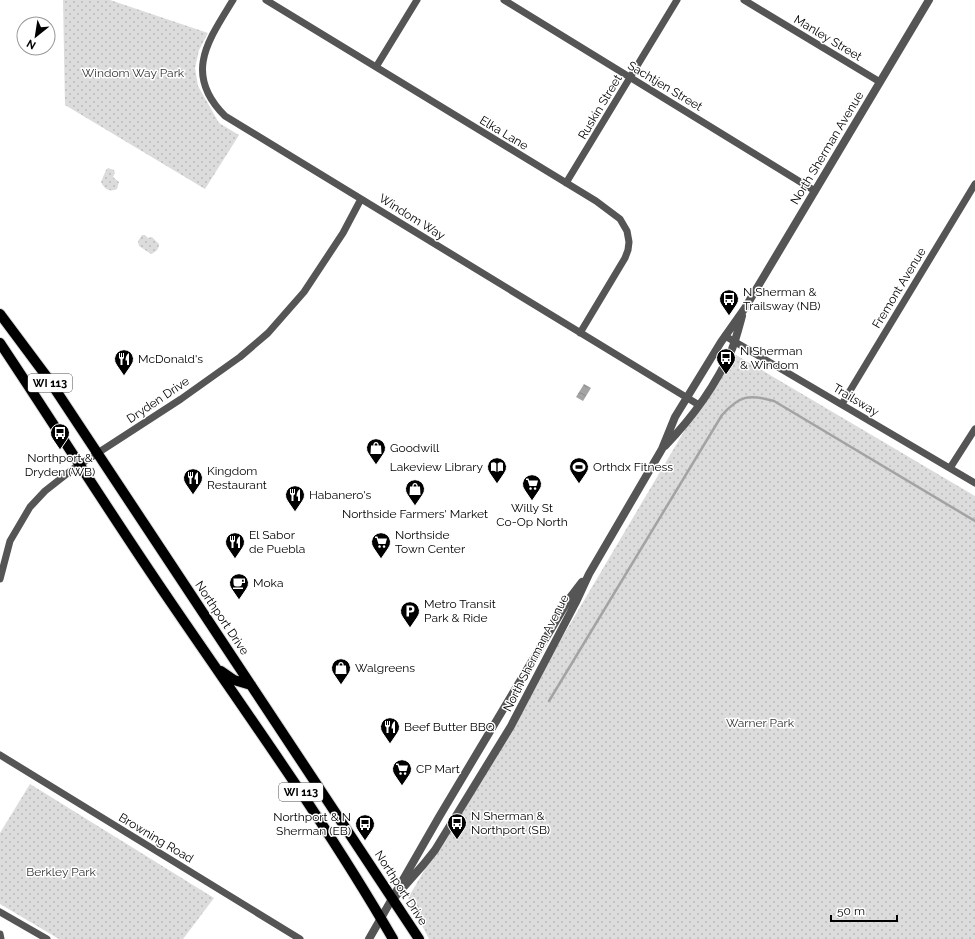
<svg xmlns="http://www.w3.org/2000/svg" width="975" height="939" viewBox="0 0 975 939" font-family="Raleway,sans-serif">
<defs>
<pattern id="park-dots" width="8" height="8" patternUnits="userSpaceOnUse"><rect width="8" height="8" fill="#dcdcdc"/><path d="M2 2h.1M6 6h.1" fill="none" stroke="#bbb" stroke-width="1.8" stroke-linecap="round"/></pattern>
<pattern id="water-waves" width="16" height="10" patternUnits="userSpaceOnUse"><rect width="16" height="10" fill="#a3a3a3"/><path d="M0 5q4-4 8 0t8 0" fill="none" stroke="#8b8b8b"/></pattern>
</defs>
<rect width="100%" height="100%" fill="#fff"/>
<path fill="url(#park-dots)" d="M63,0H110L208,33L199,50L195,68L198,86L219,123L239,135L205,189L65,105Z
M108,168L114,170L115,173L113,177L119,182L117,189C109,193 104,188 101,182L106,170Z
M142,235H145L148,238L152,237L159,244C159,249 156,252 151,254L139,246L138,241Z
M731,352L975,496V939H429L408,898Z
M30,784L214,898L183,939H59L0,904V833Z"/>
<path fill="url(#water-waves)" d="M584,384L591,388L583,401L576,397Z"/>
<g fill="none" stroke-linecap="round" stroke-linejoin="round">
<path stroke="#a3a3a3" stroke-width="2.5" d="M549,701L722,415C740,395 749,394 774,401L975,521"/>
<defs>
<path id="primary" d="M0,314L47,377L419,939
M0,343C58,430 113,518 172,604C247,714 326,823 393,939
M221,671L234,680L251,685"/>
</defs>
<use href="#primary" stroke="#dbdbdb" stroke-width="12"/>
<path stroke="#555" stroke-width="7" d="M233,0C208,41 183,74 225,116L699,405
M266,0L596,201L620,219L627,231L629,242L628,250L625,258L580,333
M504,0L815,191
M744,0L880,82
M376,67L417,0
M566,183L677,0
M725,336L975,483
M842,404L975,184
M950,468L975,429
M0,579L10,541L30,507L45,491L73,469L181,399L240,357L268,333L304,292L343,233L361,199
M0,755L300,939
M0,912L47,939
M0,934L1,939"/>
<path stroke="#555" stroke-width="8" d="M665,446C692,418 716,385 732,349C736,339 739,327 742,316
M393,899L423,865L435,850L511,726L576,602L589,574L662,449L675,417L721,342L745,308L929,0
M369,939L439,817L569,599L582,582"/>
<use href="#primary" stroke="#000" stroke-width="10"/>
</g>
<defs>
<symbol id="bus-pin" viewBox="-11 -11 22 30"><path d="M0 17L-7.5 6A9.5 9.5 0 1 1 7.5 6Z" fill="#000" stroke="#fff"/><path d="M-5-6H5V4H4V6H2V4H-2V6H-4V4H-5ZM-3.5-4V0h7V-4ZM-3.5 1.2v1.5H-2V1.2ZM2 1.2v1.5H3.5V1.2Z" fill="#fff"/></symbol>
<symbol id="restaurant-pin" viewBox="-11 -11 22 30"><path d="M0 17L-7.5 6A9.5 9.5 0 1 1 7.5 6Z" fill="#000" stroke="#fff"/><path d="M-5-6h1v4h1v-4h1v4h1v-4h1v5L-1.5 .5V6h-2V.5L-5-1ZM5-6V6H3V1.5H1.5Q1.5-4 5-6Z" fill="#fff"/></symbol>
<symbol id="shop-pin" viewBox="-11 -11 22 30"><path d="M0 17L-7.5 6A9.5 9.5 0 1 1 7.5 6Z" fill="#000" stroke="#fff"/><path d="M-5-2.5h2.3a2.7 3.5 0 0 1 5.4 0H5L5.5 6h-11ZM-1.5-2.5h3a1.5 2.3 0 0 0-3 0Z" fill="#fff"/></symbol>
<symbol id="library-pin" viewBox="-11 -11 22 30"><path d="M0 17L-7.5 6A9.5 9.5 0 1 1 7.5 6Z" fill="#000" stroke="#fff"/><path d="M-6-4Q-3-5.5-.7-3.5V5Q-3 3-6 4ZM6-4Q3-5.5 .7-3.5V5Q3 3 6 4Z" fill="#fff"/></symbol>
<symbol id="stadium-pin" viewBox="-11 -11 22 30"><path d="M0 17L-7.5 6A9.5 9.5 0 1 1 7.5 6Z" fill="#000" stroke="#fff"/><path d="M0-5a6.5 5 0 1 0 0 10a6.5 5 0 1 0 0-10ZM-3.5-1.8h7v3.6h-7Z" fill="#fff"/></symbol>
<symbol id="supermarket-pin" viewBox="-11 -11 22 30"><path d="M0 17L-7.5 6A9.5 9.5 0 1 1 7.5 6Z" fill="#000" stroke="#fff"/><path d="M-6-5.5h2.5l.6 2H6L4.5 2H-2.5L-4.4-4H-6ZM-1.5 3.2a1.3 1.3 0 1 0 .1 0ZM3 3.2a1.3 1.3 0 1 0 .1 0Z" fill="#fff"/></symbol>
<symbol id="cafe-pin" viewBox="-11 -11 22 30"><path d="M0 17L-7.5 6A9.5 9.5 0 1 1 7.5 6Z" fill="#000" stroke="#fff"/><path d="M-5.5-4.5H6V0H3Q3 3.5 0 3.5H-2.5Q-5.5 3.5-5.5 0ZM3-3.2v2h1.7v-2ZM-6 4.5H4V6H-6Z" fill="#fff"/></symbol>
<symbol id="parking-pin" viewBox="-11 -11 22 30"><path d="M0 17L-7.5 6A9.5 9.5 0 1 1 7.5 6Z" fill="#000" stroke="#fff"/><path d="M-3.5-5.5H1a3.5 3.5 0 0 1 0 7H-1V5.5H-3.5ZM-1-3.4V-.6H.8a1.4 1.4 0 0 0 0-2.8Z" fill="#fff"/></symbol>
</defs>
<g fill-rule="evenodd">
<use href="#bus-pin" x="718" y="288" width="22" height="30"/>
<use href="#bus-pin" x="715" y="347" width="22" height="30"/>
<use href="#restaurant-pin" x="113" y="348" width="22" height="30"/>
<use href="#bus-pin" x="49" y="422" width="22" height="30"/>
<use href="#shop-pin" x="365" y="437" width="22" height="30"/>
<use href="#library-pin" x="486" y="456" width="22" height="30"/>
<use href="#stadium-pin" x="568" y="456" width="22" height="30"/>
<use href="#restaurant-pin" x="182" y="467" width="22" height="30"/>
<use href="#supermarket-pin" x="521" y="473" width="22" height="30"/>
<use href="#shop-pin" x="404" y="478" width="22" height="30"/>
<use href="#restaurant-pin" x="284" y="484" width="22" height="30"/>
<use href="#restaurant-pin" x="224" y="531" width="22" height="30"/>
<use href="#supermarket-pin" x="370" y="531" width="22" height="30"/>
<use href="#cafe-pin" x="228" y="572" width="22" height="30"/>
<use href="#parking-pin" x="399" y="600" width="22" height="30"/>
<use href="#shop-pin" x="330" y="657" width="22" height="30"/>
<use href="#restaurant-pin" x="379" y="716" width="22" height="30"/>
<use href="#supermarket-pin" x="391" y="758" width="22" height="30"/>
<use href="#bus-pin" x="446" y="812" width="22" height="30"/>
<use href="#bus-pin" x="354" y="813" width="22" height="30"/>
</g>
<g text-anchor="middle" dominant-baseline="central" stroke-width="3" stroke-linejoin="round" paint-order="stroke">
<g fill="#fff" stroke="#4c4c4c" stroke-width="1">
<rect x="28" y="374" width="44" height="18" rx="3"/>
<rect x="279" y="783" width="44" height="18" rx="3"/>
</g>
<g font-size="11" font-weight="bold" fill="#000">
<text x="50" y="383">WI 113</text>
<text x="301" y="792">WI 113</text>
</g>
<g font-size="12" fill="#000" stroke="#fff">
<text transform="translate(828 38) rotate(31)">Manley Street</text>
<text transform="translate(665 86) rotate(31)">Sachtjen Street</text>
<text transform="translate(600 107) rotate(-59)">Ruskin Street</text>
<text transform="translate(504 133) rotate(31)">Elka Lane</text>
<text transform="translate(827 148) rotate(-59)">North Sherman Avenue</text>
<text transform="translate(412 217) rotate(32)">Windom Way</text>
<text transform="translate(899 288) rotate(-59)">Fremont Avenue</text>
<text transform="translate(158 400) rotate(-34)">Dryden Drive</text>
<text transform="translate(856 400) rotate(31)">Trailsway</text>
<text transform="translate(222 618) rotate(56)">Northport Drive</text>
<text transform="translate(536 653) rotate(-63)">North Sherman Avenue</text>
<text transform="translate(156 838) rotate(31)">Browning Road</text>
<text transform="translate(401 888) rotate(57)">Northport Drive</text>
</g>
<g font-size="12" fill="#333" stroke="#fff">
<text x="133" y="73">Windom Way Park</text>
<text x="760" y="723">Warner Park</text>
<text x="61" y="872">Berkley Park</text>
</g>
<g font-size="12" fill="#000" stroke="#fff" text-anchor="start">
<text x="743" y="292">N Sherman &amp;<tspan x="743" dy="14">Trailsway (NB)</tspan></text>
<text x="740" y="351">N Sherman<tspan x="740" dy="14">&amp; Windom</tspan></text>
<text x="138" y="359">McDonald's</text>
<text x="390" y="448">Goodwill</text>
<text x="60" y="458" text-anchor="middle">Northport &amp;<tspan x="60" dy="14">Dryden (WB)</tspan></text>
<text x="483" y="467" text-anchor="end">Lakeview Library</text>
<text x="593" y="467">Orthdx Fitness</text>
<text x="207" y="471">Kingdom<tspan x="207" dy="14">Restaurant</tspan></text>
<text x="309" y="495">Habanero's</text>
<text x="532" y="508" text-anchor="middle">Willy St<tspan x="532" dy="14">Co-Op North</tspan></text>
<text x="415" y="514" text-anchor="middle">Northside Farmers' Market</text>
<text x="249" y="535">El Sabor<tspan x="249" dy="14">de Puebla</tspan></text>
<text x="395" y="535">Northside<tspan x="395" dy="14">Town Center</tspan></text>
<text x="253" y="583">Moka</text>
<text x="424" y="604">Metro Transit<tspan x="424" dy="14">Park &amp; Ride</tspan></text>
<text x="355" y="668">Walgreens</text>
<text x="404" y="727">Beef Butter BBQ</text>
<text x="416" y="769">CP Mart</text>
<text x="471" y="816">N Sherman &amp;<tspan x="471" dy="14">Northport (SB)</tspan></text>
<text x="351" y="817" text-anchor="end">Northport &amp; N<tspan x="351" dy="14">Sherman (EB)</tspan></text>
</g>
</g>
<g transform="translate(36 36) rotate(210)"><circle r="19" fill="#ffffff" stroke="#999999"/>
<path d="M0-3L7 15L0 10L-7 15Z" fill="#000000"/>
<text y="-6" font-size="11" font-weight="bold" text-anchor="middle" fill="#000000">N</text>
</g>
<path d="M831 915v6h66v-6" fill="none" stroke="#000000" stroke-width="2"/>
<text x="837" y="915" font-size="12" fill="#000000" stroke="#ffffff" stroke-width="3" paint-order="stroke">50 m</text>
</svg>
